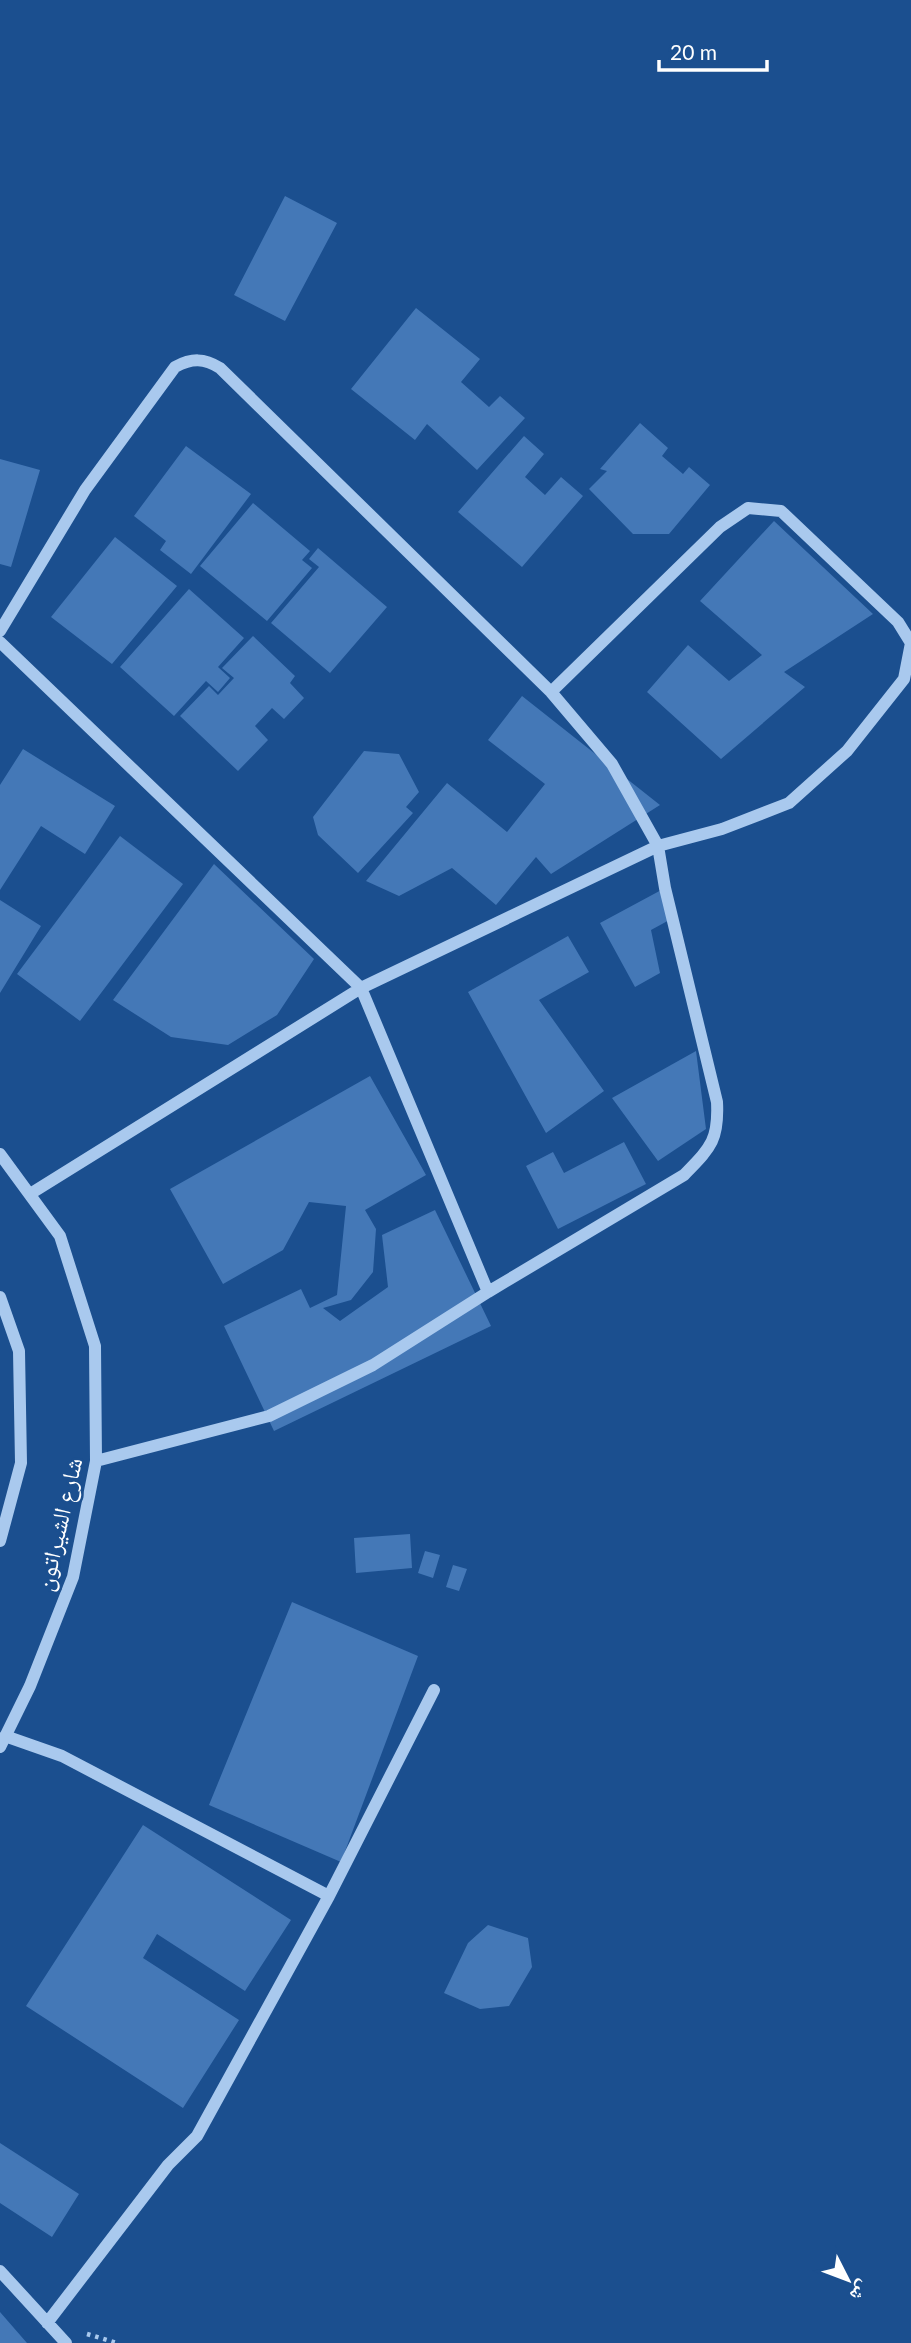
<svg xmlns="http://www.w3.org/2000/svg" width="911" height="2343" viewBox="0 0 911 2343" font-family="Lato,'Noto Naskh Arabic',sans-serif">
<rect width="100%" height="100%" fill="#1b4f8f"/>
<path fill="#4478b7" d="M285,196L337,223L285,321L234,295Z
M416,308L480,359L461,382L489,407L500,396L525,418L477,470L427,424L415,440L351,389Z
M640,423L668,448L662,456L683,474L689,467L710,485L669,534H633L589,489L607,471L600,469Z
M524,436L544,454L525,477L545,495L561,477L583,496L522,567L458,512Z
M186,446L251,494L191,574L160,550L166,541L134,516Z
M0,459L40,470L11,567L0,564Z
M253,503L310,551L302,560L312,568L267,621L200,566Z
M774,521L873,614L784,672L805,687L721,759L647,692L688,645L729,681L762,655L700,601Z
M115,537L177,586L112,664L51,617Z
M318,548L387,607L330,673L271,623L319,567L309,559Z
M189,589L244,638L218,667L230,678L218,692L206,681L174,716L120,667Z
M253,636L295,676L290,683L304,698L284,719L272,708L255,726L268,740L238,771L180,716L209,686L218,695L234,678L222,668Z
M522,696L660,805L551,874L536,857L496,905L452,868L399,896L366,881L447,783L507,832L545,784L488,740Z
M23,749L115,806L85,854L41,826L0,890V785Z
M364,751L399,754L419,792L406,807L413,813L358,873L318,835L313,817Z
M120,836L183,884L80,1021L17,974Z
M214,864L314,959L277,1015L228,1045L171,1037L113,1000Z
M665,888L673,918L651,930L660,973L635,987L600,923Z
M0,900L41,926L0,993Z
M568,936L589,972L539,1000L604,1091L546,1133L468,992Z
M696,1051L706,1129L658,1161L612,1098Z
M370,1076L426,1175L365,1210L376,1229L373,1272L351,1300L323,1308L340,1321L388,1287L382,1235L435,1210L491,1326L274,1431L224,1326L301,1289L310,1308L337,1295L346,1206L309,1202L283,1250L223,1284L170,1189Z
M624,1142L646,1184L558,1229L526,1166L553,1152L564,1173Z
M410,1534L412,1568L356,1573L354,1538Z
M425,1551L440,1555L433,1578L418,1573Z
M453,1565L467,1569L459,1591L446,1587Z
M292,1602L418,1656L341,1862L209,1805Z
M143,1825L291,1920L245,1991L157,1934L143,1958L239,2020L183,2108L26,2006Z
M488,1925L528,1938L532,1967L509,2006L480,2009L444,1993L468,1943Z
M0,2143L79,2194L52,2237L0,2203Z
M0,2312L27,2343H0Z"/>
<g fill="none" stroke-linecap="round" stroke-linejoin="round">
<path stroke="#a9c9ee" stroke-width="4.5" stroke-dasharray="3.5 5" stroke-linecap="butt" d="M87,2334L117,2343"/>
<path stroke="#a9c9ee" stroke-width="12" d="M0,631L85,490L175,367C192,358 204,358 220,368L551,692L612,764L658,846L665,888L717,1102C719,1141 710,1148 684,1175L488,1292L373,1365L269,1416L96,1461
M0,642L361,988L488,1292
M0,1154L60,1236L95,1346L96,1461L73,1577L30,1686L0,1747
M30,1194L361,988L658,846L722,829L789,803L847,751L904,679L911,643L898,622L781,511L748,508L720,527L551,692
M0,1297L19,1351L21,1463L0,1541
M5,1736L62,1756L329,1896
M0,2271L66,2343
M47,2323L168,2165L197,2136L329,1896L434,1690"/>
</g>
<g text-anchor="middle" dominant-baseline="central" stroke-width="5" stroke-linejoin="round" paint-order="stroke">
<g font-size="24" fill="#fff" stroke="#1b4f8f">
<text transform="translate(58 1524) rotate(-77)">شارع الشيراتون</text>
</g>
</g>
<g transform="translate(848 2280) rotate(132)" stroke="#1b4f8f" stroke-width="5" paint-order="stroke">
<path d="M0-5L12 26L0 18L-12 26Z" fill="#ffffff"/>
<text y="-10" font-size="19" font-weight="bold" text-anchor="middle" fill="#ffffff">ش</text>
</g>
<path d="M659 60v10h108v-10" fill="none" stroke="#ffffff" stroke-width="3.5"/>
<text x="670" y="60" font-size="21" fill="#ffffff" stroke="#1b4f8f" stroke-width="5" paint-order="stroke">20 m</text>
</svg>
